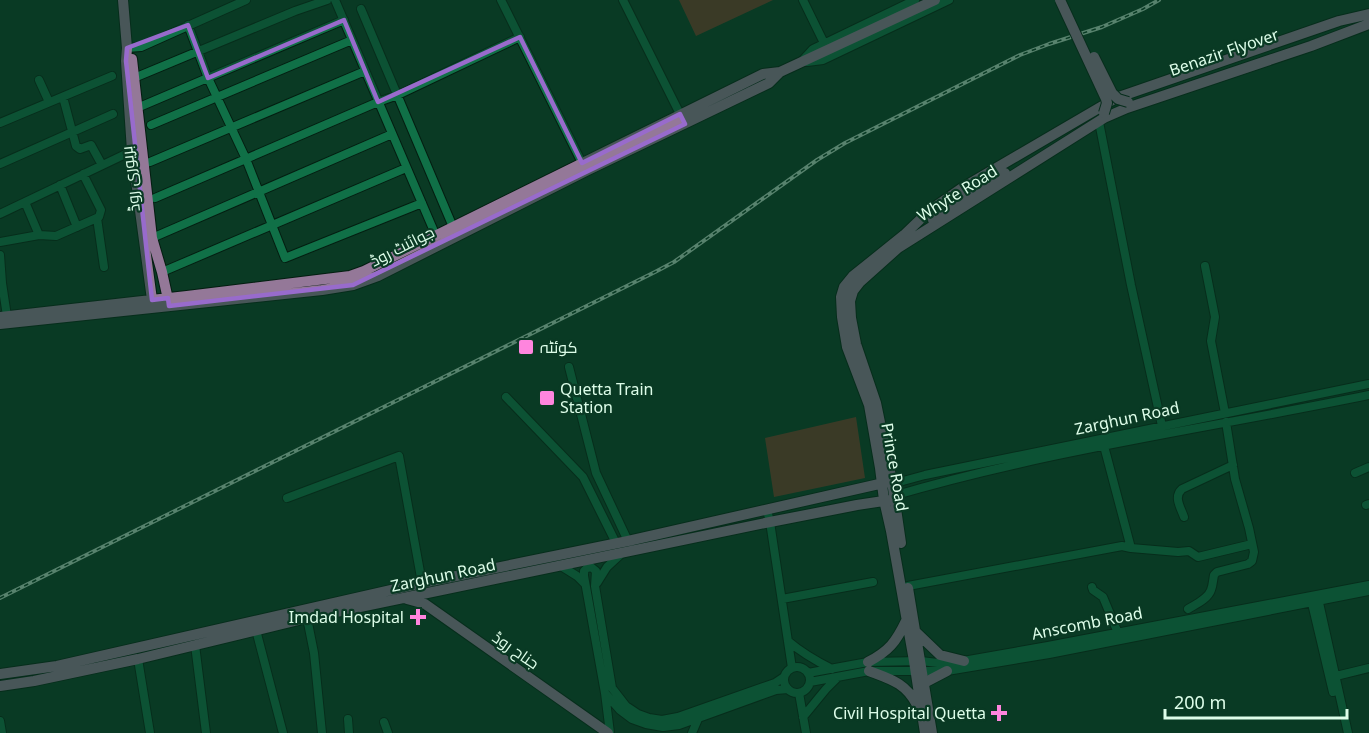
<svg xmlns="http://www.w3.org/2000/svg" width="1369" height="733" viewBox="0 0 1369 733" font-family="'Noto Sans',Cairo,sans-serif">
<rect width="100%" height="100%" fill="#0a3a24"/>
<path fill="#753b29" d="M679,0H773L696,36Z
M856,417L865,478L774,497L765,438Z"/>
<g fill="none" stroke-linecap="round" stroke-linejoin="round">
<defs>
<path id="minor" d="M335,0L436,236
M501,0L582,163
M623,0L682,118
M803,0L824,43
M361,9L453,227
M188,25L208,78L246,159L285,258L422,203
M127,48L141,47L246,0
M802,61L813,49L915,0
M807,62L823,60L949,0
M134,78L295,11L327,0
M39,80L49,102
M63,97L76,146L80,149L91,145L102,165
M137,108L344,20
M1099,122L1131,285L1162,426
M0,123L112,76
M151,125L352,40
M150,162L365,71
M0,164L113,114
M60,185L77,227
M155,198L378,102L398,95L520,37
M25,202L39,235
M0,214L132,151
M97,218L104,267
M152,238L392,134
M0,242L39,235L56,236L99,217L101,210L83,174
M0,255L2,283L7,316
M1205,266L1215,317L1211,341L1225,413
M162,272L406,168
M569,367L596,473L628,541
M506,397L583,477L616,543
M1104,446L1131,548
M1355,473L1369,467
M892,484L925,475L1369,384
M893,496C1049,450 1210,428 1369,395
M287,498L399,456L422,583
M1366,505L1369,504
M767,510L770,522L792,668
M1184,517C1181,508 1173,497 1182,489L1233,465
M561,566L577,576L585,584
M597,583L607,567L621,554
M908,586L1122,546L1131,548L1178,552L1189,551L1198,557L1252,544
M1092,587L1093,590L1103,597L1118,633
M1318,598L1348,733
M782,599L873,582
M1311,599L1333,692
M1188,609C1196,604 1208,599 1211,590C1213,585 1213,580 1214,575L1217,572L1248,564L1252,561L1254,552L1249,528L1235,479L1226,422
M307,618L314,653L322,733
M256,630L283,733
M788,641C802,653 816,661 832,669
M195,645L206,733
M138,659L150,733
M784 680a13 13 0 1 1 26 0a13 13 0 1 1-26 0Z
M808,673L868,662L921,661L946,664L1048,646L1369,585
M1336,676L1369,668
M784,677L775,683L678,717L662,720L649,718L638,714L626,706L612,688L595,586L596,571L591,567L587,568L584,571V576L605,693L620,710L632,719L646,724L663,727L679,725L776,690L788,689
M810,682L869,671H947L1049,654L1369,591
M605,693L610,733
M799,693L806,733
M803,717L826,689L838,677
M348,719L349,733
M0,721L2,733
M384,722L388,733
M692,733L698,719"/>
<path id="major" d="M123,0L127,48L126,61L132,151L153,307
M132,59L152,238L162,272L169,304
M933,220L961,199L1005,173
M0,317L187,296L350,276L364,271L763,74L780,72L935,0
M0,324L322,290L353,285L378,276L586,171L769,83L780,72
M901,543L892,481L876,403L856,344L851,318L850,301L853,291L860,282L898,248L1104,118L1127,108L1311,46L1369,24
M908,588L932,733
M407,599L425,604L608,733
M916,632L940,655L964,661
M868,662C889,651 896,642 906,621
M869,671C890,679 906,683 917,705
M0,674L57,666L422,583L628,541L888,482
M924,683L947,671
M0,686L34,681L138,659L307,618L770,522L857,505L890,500
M925,733L914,661L891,531L884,500L880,468L869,405L847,347L842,317L841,297L844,287L853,276L904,235L929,211L962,188L1116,98L1339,21L1369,14"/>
</defs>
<use href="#minor" stroke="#041e11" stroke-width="10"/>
<use href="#major" stroke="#041e11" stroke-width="12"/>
<use href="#minor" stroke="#107047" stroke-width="8"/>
<use href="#major" stroke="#947898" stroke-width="10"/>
<defs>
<path id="rail" d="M0,598L655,272L674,262L817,160L845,143L1020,55L1049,44L1102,27L1143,9L1159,0"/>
</defs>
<use href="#rail" stroke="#b7dac6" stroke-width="4"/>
<use href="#rail" stroke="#0a3a24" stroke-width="1.5" stroke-dasharray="4.5" stroke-linecap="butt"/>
<defs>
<path id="major-bridge" d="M1060,0L1106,99L1107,103L1104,113
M1094,57L1112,93L1118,99L1128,102"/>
</defs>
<use href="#major-bridge" stroke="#041e11" stroke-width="12" stroke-linecap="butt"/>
<use href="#major-bridge" stroke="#947898" stroke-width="10"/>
</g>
<path d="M0 0H1369V733H0ZM344,20L378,102L520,37L582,163L680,114L685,124L353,285L169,306L168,298L152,300L126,61L127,48L188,25L208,78Z" fill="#0a3a24" fill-opacity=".55" fill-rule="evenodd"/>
<path fill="none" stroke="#986bcc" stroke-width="4.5" stroke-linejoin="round" d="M344,20L378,102L520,37L582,163L680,114L685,124L353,285L169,306L168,298L152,300L126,61L127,48L188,25L208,78Z"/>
<g fill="#ff85de" stroke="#0a3a24" stroke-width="2">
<rect x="518" y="339" width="16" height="16" rx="3"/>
<rect x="539" y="390" width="16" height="16" rx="3"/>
<path d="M415 608h6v6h6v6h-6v6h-6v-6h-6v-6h6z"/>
<path d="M996 704h6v6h6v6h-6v6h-6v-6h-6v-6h6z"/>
</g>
<g text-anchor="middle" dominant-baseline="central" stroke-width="4.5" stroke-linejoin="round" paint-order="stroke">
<g font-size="16" fill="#ddfde9" stroke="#0a3a24">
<text transform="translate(1224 52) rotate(-19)">Benazir Flyover</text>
<text transform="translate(130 179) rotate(-97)">بریوری روڈ</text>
<text transform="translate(957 193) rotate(-32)">Whyte Road</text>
<text transform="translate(402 246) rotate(-27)">جوائنٹ روڈ</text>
<text transform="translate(1127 418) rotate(-12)">Zarghun Road</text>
<text transform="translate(895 467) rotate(80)">Prince Road</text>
<text transform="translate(443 575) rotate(-12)">Zarghun Road</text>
<text transform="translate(1087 623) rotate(-11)">Anscomb Road</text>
<text transform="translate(516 650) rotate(35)">جناح روڈ</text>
</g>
<g font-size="16" fill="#ddfde9" stroke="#0a3a24" text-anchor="start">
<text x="540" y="347">کوئٹہ</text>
<text x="560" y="389">Quetta Train<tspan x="560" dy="18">Station</tspan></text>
<text x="404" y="617" text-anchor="end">Imdad Hospital</text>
<text x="986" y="713" text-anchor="end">Civil Hospital Quetta</text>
</g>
</g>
<path d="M1165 709v9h182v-9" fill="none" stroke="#ddfde9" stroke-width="3"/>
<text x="1174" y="709" font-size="18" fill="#ddfde9" stroke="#0a3a24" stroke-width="4.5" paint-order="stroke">200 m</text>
</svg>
